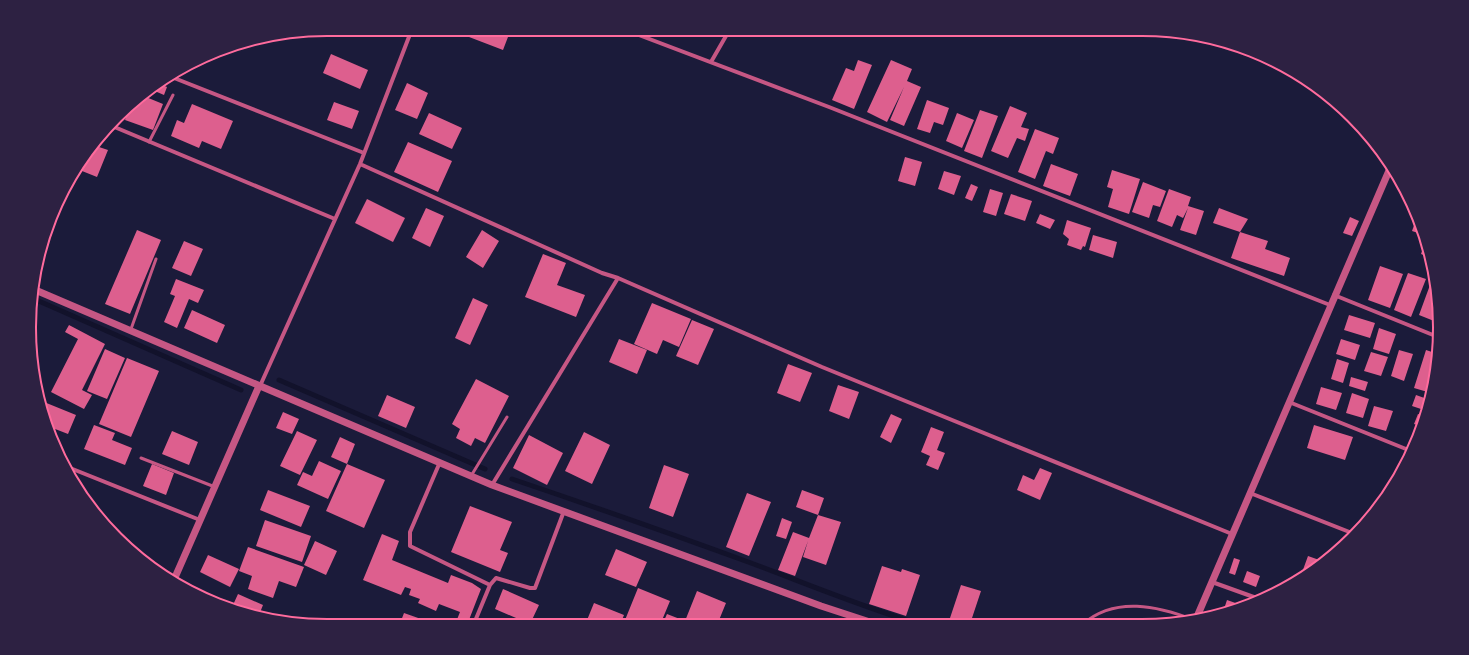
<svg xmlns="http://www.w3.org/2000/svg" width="1469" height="655" viewBox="0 0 1469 655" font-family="'Open Sans',sans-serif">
<rect width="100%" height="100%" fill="#1b1b3a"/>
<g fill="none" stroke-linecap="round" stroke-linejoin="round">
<path stroke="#12122b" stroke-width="5" d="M32,298L241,390
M279,380L485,469
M512,479C592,506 672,534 751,563C807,584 862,607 919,624"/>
</g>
<path fill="#dd5f8e" d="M457,29H511L503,50L456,32Z
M331,54L368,70L360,89L323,73Z
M858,60L872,65L854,109L832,100L846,68L854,71Z
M891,60L912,69L907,81L921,87L904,126L890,120L904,87L887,122L867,112Z
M158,83L167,87L164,95L150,89Z
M407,83L428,93L417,119L395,110Z
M141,95L163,104L153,130L125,120L127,114L123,112L131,103Z
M927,100L949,108L943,125L934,122L930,133L917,129Z
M334,102L359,111L352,129L327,120Z
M192,104L233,121L221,149L202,141L199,148L171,136L177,120L184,123Z
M1010,106L1027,113L1021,127L1029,129L1025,141L1017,138L1008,158L991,151Z
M980,110L998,116L982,158L964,151Z
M429,113L462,128L452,149L419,134Z
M957,113L974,120L962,148L946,141Z
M1035,129L1059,138L1053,154L1046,151L1035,179L1018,172Z
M408,142L452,161L438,192L394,172Z
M96,146L108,150L97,177L77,169Z
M905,157L922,162L915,186L898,181Z
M1051,164L1078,174L1070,196L1043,186Z
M1112,170L1140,179L1129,214L1108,207L1113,189L1107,187Z
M944,171L961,176L954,195L938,189Z
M1143,182L1166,191L1160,207L1153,205L1149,218L1132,212Z
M971,184L978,187L972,201L965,198Z
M990,189L1003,193L996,216L983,212Z
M1169,189L1191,197L1188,206L1204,211L1196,235L1180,230L1188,208L1183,218L1177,215L1172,227L1157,221Z
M1011,194L1032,201L1025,221L1004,214Z
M367,199L405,218L393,242L355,223Z
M426,208L444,216L430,247L412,238Z
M1219,208L1248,219L1240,232L1213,223Z
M1040,214L1055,220L1050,229L1036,223Z
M1350,217L1359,221L1352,236L1343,233Z
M1417,217L1419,220L1424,235L1412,231Z
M1067,220L1091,228L1085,247L1083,246L1081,250L1067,245L1069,239L1063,234Z
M137,230L161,240L130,314L105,304Z
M482,230L499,241L483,268L466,257Z
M1240,232L1268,241L1265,249L1290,258L1284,276L1231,258Z
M1093,235L1117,242L1113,258L1089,250Z
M184,241L203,249L191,276L172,268Z
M1423,248L1430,250L1431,258L1421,254Z
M543,254L566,263L557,285L585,295L576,317L525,297Z
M1380,266L1403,274L1390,308L1368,300Z
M1408,273L1426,279L1411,317L1394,310Z
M176,279L204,290L198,303L189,299L177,328L164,322L175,296L170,294Z
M1430,285L1436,287L1439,308V323L1419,315Z
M473,298L488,305L470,345L455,338Z
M652,303L691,319L679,347L663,340L657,354L634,344Z
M192,310L225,325L217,343L184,328Z
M1349,315L1375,323L1370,338L1344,330Z
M692,320L714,329L698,365L676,356Z
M69,325L105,344L82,390L92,395L84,409L51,392L78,339L65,332Z
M1379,328L1396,334L1389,354L1373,349Z
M619,339L647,350L637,374L609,362Z
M1341,339L1360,345L1355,360L1336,354Z
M105,349L125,358L107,399L87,391Z
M1399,350L1413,354L1404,381L1391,376Z
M1426,350L1438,354L1437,367L1431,393L1414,388Z
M1371,352L1388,357L1381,376L1364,371Z
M127,358L159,371L131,437L99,424Z
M1337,359L1349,363L1343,383L1331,379Z
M788,364L812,373L800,402L777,393Z
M1351,377L1368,382L1365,391L1349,386Z
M476,379L509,396L485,443L475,438L471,446L456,438L460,429L452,424Z
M838,385L859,392L849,419L829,411Z
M1321,387L1342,393L1336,410L1316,404Z
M1352,393L1369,399L1363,418L1346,413Z
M387,395L415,407L406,428L378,416Z
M1416,395L1430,400L1427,411L1412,406Z
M44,402L76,415L68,434L50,427L43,407Z
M1374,406L1393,411L1386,431L1368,426Z
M283,412L299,419L292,434L276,428Z
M891,414L902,419L891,443L880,437Z
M1418,414L1426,416L1423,427L1414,424Z
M94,425L115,433L112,440L132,448L125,465L84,449Z
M1314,425L1353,437L1345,460L1307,448Z
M931,427L944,432L937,450L945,453L938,470L926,465L930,456L921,452Z
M172,431L198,442L189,465L162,454Z
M297,431L317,440L300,475L280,466Z
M584,432L610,445L592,484L565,471Z
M529,435L563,453L547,485L513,468Z
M340,437L355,444L347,464L385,480L364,528L326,511L347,464L331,457Z
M319,461L341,471L328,499L297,485L303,472L312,476Z
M152,464L174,473L166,495L143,486Z
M664,465L689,474L673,517L649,508Z
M1040,468L1052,473L1040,500L1017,490L1023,475L1034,480Z
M268,490L310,506L301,527L260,510Z
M802,490L824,498L818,515L796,507Z
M747,493L771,502L749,556L726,547Z
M470,506L512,522L500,550L508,553L500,572L451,552Z
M818,515L841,522L826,565L803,557L808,541L795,576L778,570L793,532L809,538Z
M782,518L792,522L786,539L776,536Z
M265,520L311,536L302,562L256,546Z
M382,534L399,541L392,560L448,583L451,575L472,583L481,589L467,625L456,622L460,612L439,604L436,611L418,603L420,599L409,595L411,589L405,587L401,595L363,580Z
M315,541L337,551L326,575L304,565Z
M248,547L304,567L296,587L279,581L273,598L248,589L252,576L239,571Z
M616,549L647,562L636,587L605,575Z
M208,555L239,569L230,587L200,572Z
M1308,556L1325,562L1300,578Z
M1234,558L1240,560L1235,575L1229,573Z
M882,566L901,572L902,569L920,575L906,616L869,604Z
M1247,571L1260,576L1256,587L1243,582Z
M961,585L981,591L970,624H959L949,621Z
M638,588L670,601L660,625H623Z
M503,589L539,605L530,624L495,609Z
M697,591L726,603L717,625H662L667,614L685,621Z
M238,594L263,605L259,615L233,605Z
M1227,600L1244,606L1223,612Z
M594,603L624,615L620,625H585Z
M404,613L438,625V626H399Z"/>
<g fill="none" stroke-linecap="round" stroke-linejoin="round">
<path stroke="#c65784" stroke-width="3" d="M149,142L173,95
M131,329L156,259
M141,458L215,487
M471,476L507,417
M1083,624C1115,596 1158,606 1194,620"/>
<path stroke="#c65784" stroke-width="4" d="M623,29L829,107L1330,305
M711,62L730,29
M169,76L364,153
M112,126L335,219
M360,164L602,273L618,278L822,367L1232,534
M1334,295L1438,337
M260,386L360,164L412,29
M1289,402L1411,451
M440,462L410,532V546L490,585L473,626
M65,466L200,520
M492,485L618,278
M1250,493L1352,533
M1212,582L1262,600
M490,585L496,578L530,588H535L564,511"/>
<path stroke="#c65784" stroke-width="7" d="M33,289L492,485L821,606L876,624
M173,582L259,386
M1196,619L1391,166"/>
</g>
<path d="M0 0H1469V655H0ZM327 36H1142A291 291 0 0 1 1433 327V328A291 291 0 0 1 1142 619H327A291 291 0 0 1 36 328V327A291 291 0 0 1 327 36Z" fill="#2d2142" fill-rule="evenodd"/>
<path fill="none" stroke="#ff6b9d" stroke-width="2" d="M327 36H1142A291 291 0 0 1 1433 327V328A291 291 0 0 1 1142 619H327A291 291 0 0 1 36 328V327A291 291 0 0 1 327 36Z"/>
</svg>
